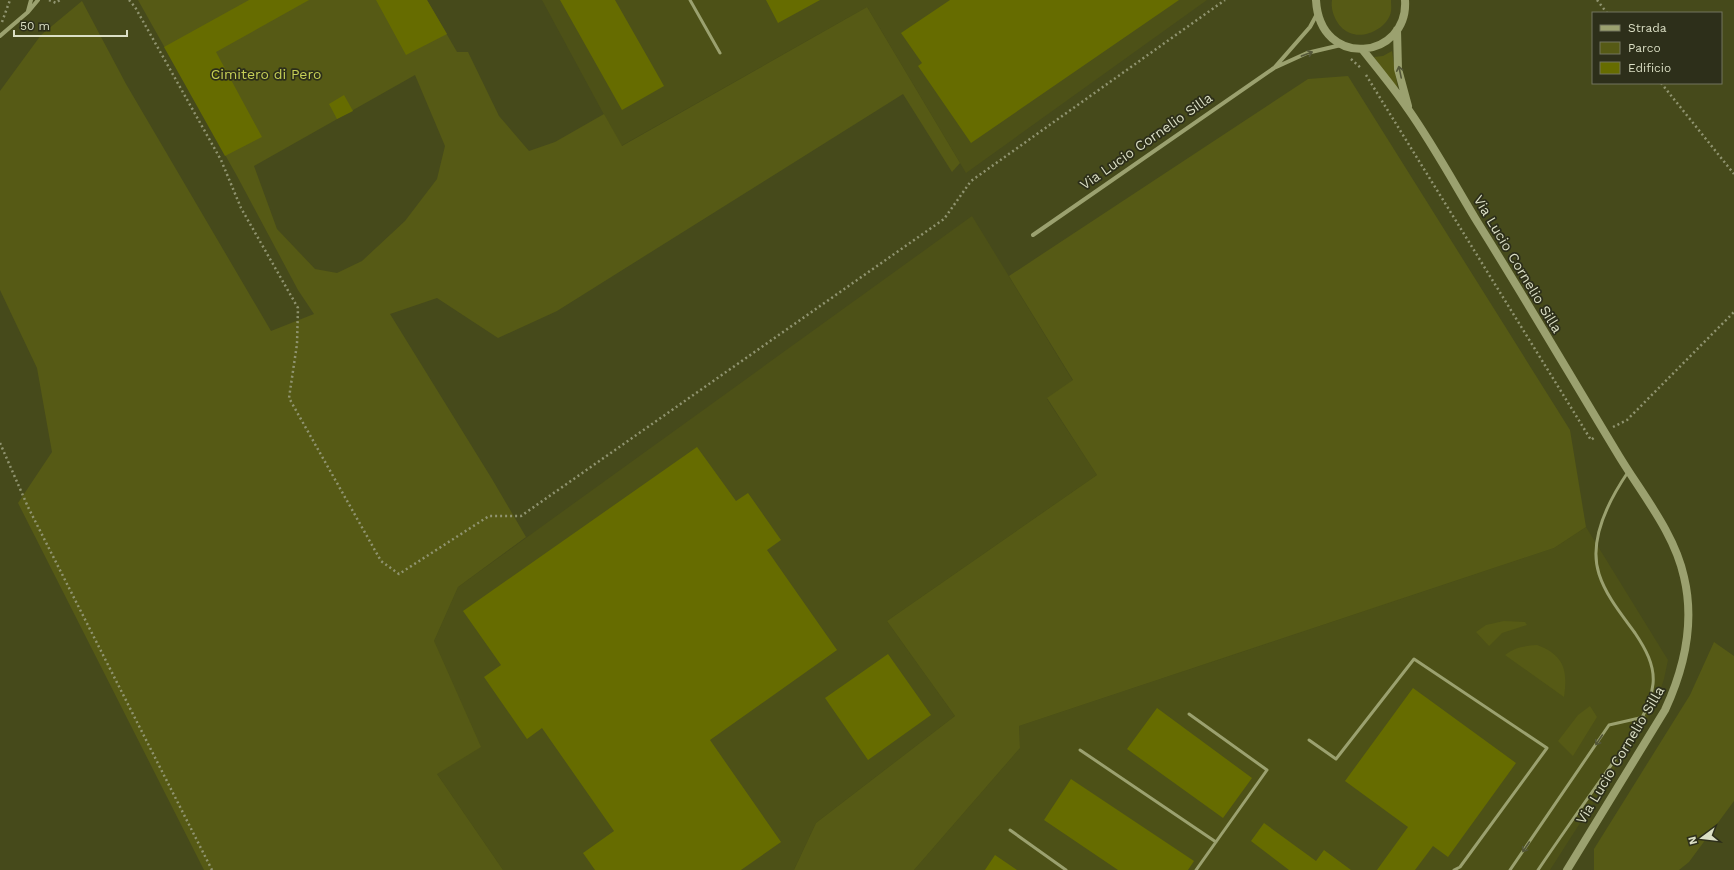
<svg xmlns="http://www.w3.org/2000/svg" width="1734" height="870" viewBox="0 0 1734 870" font-family="'Work Sans',sans-serif">
<rect width="100%" height="100%" fill="#464a1b"/>
<path fill="#4d5117" d="M542,0H1207L966,173L867,7L621,146Z
M972,216L1073,381L1047,399L1097,475L887,621L955,716L816,823L794,870H503L437,774L434,641L458,587Z
M1586,527L1668,660L1664,679L1655,706L1550,870H914L1020,748L1019,726L1554,548Z"/>
<path fill="#565a15" fill-rule="evenodd" d="M138,0H427L457,52H468L499,116L529,151L555,142L604,114L622,146L867,7L960,163L952,172L903,94L557,311L498,338L437,298L390,314L492,479L526,537L458,587L434,641L481,747L437,774L503,870H204L18,503L52,452L37,368L0,290V91L41,35L82,1L126,84L271,331L314,314L298,290L237,176ZM415,75L445,146L437,179L405,221L362,261L337,273L315,269L277,229L254,166Z
M1332,0H1391C1391,4 1392,11 1390,15C1385,29 1364,39 1350,33C1338,29 1330,12 1332,0Z
M1392,51L1398,90L1374,57L1383,56Z
M1348,76L1570,430L1586,527L1554,548L1019,726L1020,748L914,870H794L816,823L955,716L887,621L1097,475L1047,398L1073,380L1009,276L1308,79Z
M1504,621L1525,622L1527,625L1502,633L1489,646L1476,632L1486,625Z
M1714,642L1734,656V801L1689,862L1679,870H1594V849L1690,695Z
M1537,645C1564,655 1568,670 1564,697L1505,655C1515,647 1524,646 1537,645Z
M1590,706L1597,717L1573,756L1558,741L1578,715Z"/>
<path fill="#666c00" d="M249,0H309L216,52L262,137L225,156L164,47Z
M376,0H427L447,34L406,55Z
M560,0H615L664,86L622,110Z
M766,0H820L778,23Z
M950,0H1179L971,143L918,66L922,63L901,33Z
M344,95L353,111L337,119L329,104Z
M697,447L736,501L748,493L781,540L767,550L837,650L710,740L781,842L741,870H595L583,853L614,831L542,728L527,739L484,677L501,665L463,611Z
M888,654L931,715L868,760L825,698Z
M1413,688L1516,763L1448,857L1433,846L1415,870H1377L1408,827L1345,781Z
M1157,708L1252,778L1223,818L1127,749Z
M1071,779L1194,861L1188,870H1118L1044,820Z
M1264,823L1316,861L1324,850L1351,870H1289L1251,841Z
M995,855L1017,870H985Z"/>
<g fill="none" stroke-linecap="round" stroke-linejoin="round">
<path stroke="#909470" stroke-width="2.5" stroke-dasharray="2 3" stroke-linecap="butt" d="M49,0L56,3L60,0
M129,0L135,7L221,160L241,208L298,308L297,344L289,398L381,561L399,574L489,516H521L944,219L971,181L1225,0
M1597,0L1607,13
M2,22L10,0
M1351,59L1362,69
M1366,75L1591,440L1595,437
M1661,83L1734,174
M1613,427L1627,420L1734,312
M0,443L28,507L212,870"/>
<path stroke="#9ba16f" stroke-width="3" d="M690,0L720,53
M1189,714L1267,770L1196,870
M1309,740L1336,759L1414,659L1547,748L1460,867L1454,870
M1080,750L1216,842
M1010,830L1066,870
M1510,870L1609,725L1644,717
M1538,870C1559,839 1580,809 1602,778C1620,752 1650,716 1653,684C1655,665 1645,648 1635,633C1622,615 1606,596 1599,574C1588,540 1609,500 1628,472"/>
<path stroke="#9ba16f" stroke-width="4" d="M28,11L31,0
M0,36L28,12L38,0
M1275,67L1310,27L1317,14
M1033,235L1274,68L1307,53L1341,45"/>
<path stroke="#9ba16f" stroke-width="8" d="M1316,0C1320,71 1409,59 1405,0
M1397,30L1398,69L1408,106
M1362,49C1378,69 1394,88 1408,109C1434,146 1455,185 1478,223C1525,298 1570,375 1616,451C1640,492 1674,531 1684,577C1695,623 1684,669 1665,710L1567,870"/>
</g>
<defs><path id="oneway-shaft" d="M-6 0H5M1.5-3L5.5 0L1.5 3" fill="none" stroke-width="1.6" stroke-linecap="round" stroke-linejoin="round"/></defs>
<g stroke="#545738">
<use href="#oneway-shaft" transform="translate(1307 54) rotate(-20)"/>
<use href="#oneway-shaft" transform="translate(1400 72) rotate(-102)"/>
<use href="#oneway-shaft" transform="translate(1599 740) rotate(124)"/>
<use href="#oneway-shaft" transform="translate(1526 847) rotate(124)"/>
</g>
<g text-anchor="middle" dominant-baseline="central" stroke-width="3.5" stroke-linejoin="round" paint-order="stroke">
<g font-size="14" fill="#c6cf56" stroke="#2d2f1a">
<text x="266" y="74">Cimitero di Pero</text>
</g>
<g font-size="14" fill="#dbdfc5" stroke="#2d2f1a">
<text transform="translate(1146 141) rotate(-35)">Via Lucio Cornelio Silla</text>
<text transform="translate(1518 264) rotate(59)">Via Lucio Cornelio Silla</text>
<text transform="translate(1620 755) rotate(-59)">Via Lucio Cornelio Silla</text>
</g>
</g>
<rect x="1592" y="12" width="130" height="72" fill="#2d2f1a" stroke="#73755e"/>
<rect x="1600" y="25" width="20" height="6" fill="#9ba16f" stroke="#73755e"/>
<text x="1628" y="32" font-size="12" fill="#dbdfc5">Strada</text>
<rect x="1600" y="42" width="20" height="12" fill="#565a15" stroke="#73755e"/>
<text x="1628" y="52" font-size="12" fill="#dbdfc5">Parco</text>
<rect x="1600" y="62" width="20" height="12" fill="#666c00" stroke="#73755e"/>
<text x="1628" y="72" font-size="12" fill="#dbdfc5">Edificio</text>
<g transform="translate(1702 838) rotate(255)" stroke="#2d2f1a" stroke-width="3" paint-order="stroke">
<path d="M0-3L7 15L0 10L-7 15Z" fill="#dbdfc5"/>
<text y="-6" font-size="11" font-weight="bold" text-anchor="middle" fill="#dbdfc5">N</text>
</g>
<path d="M14 30v6h113v-6" fill="none" stroke="#dbdfc5" stroke-width="2"/>
<text x="20" y="30" font-size="12" fill="#dbdfc5" stroke="#2d2f1a" stroke-width="3" paint-order="stroke">50 m</text>
</svg>
